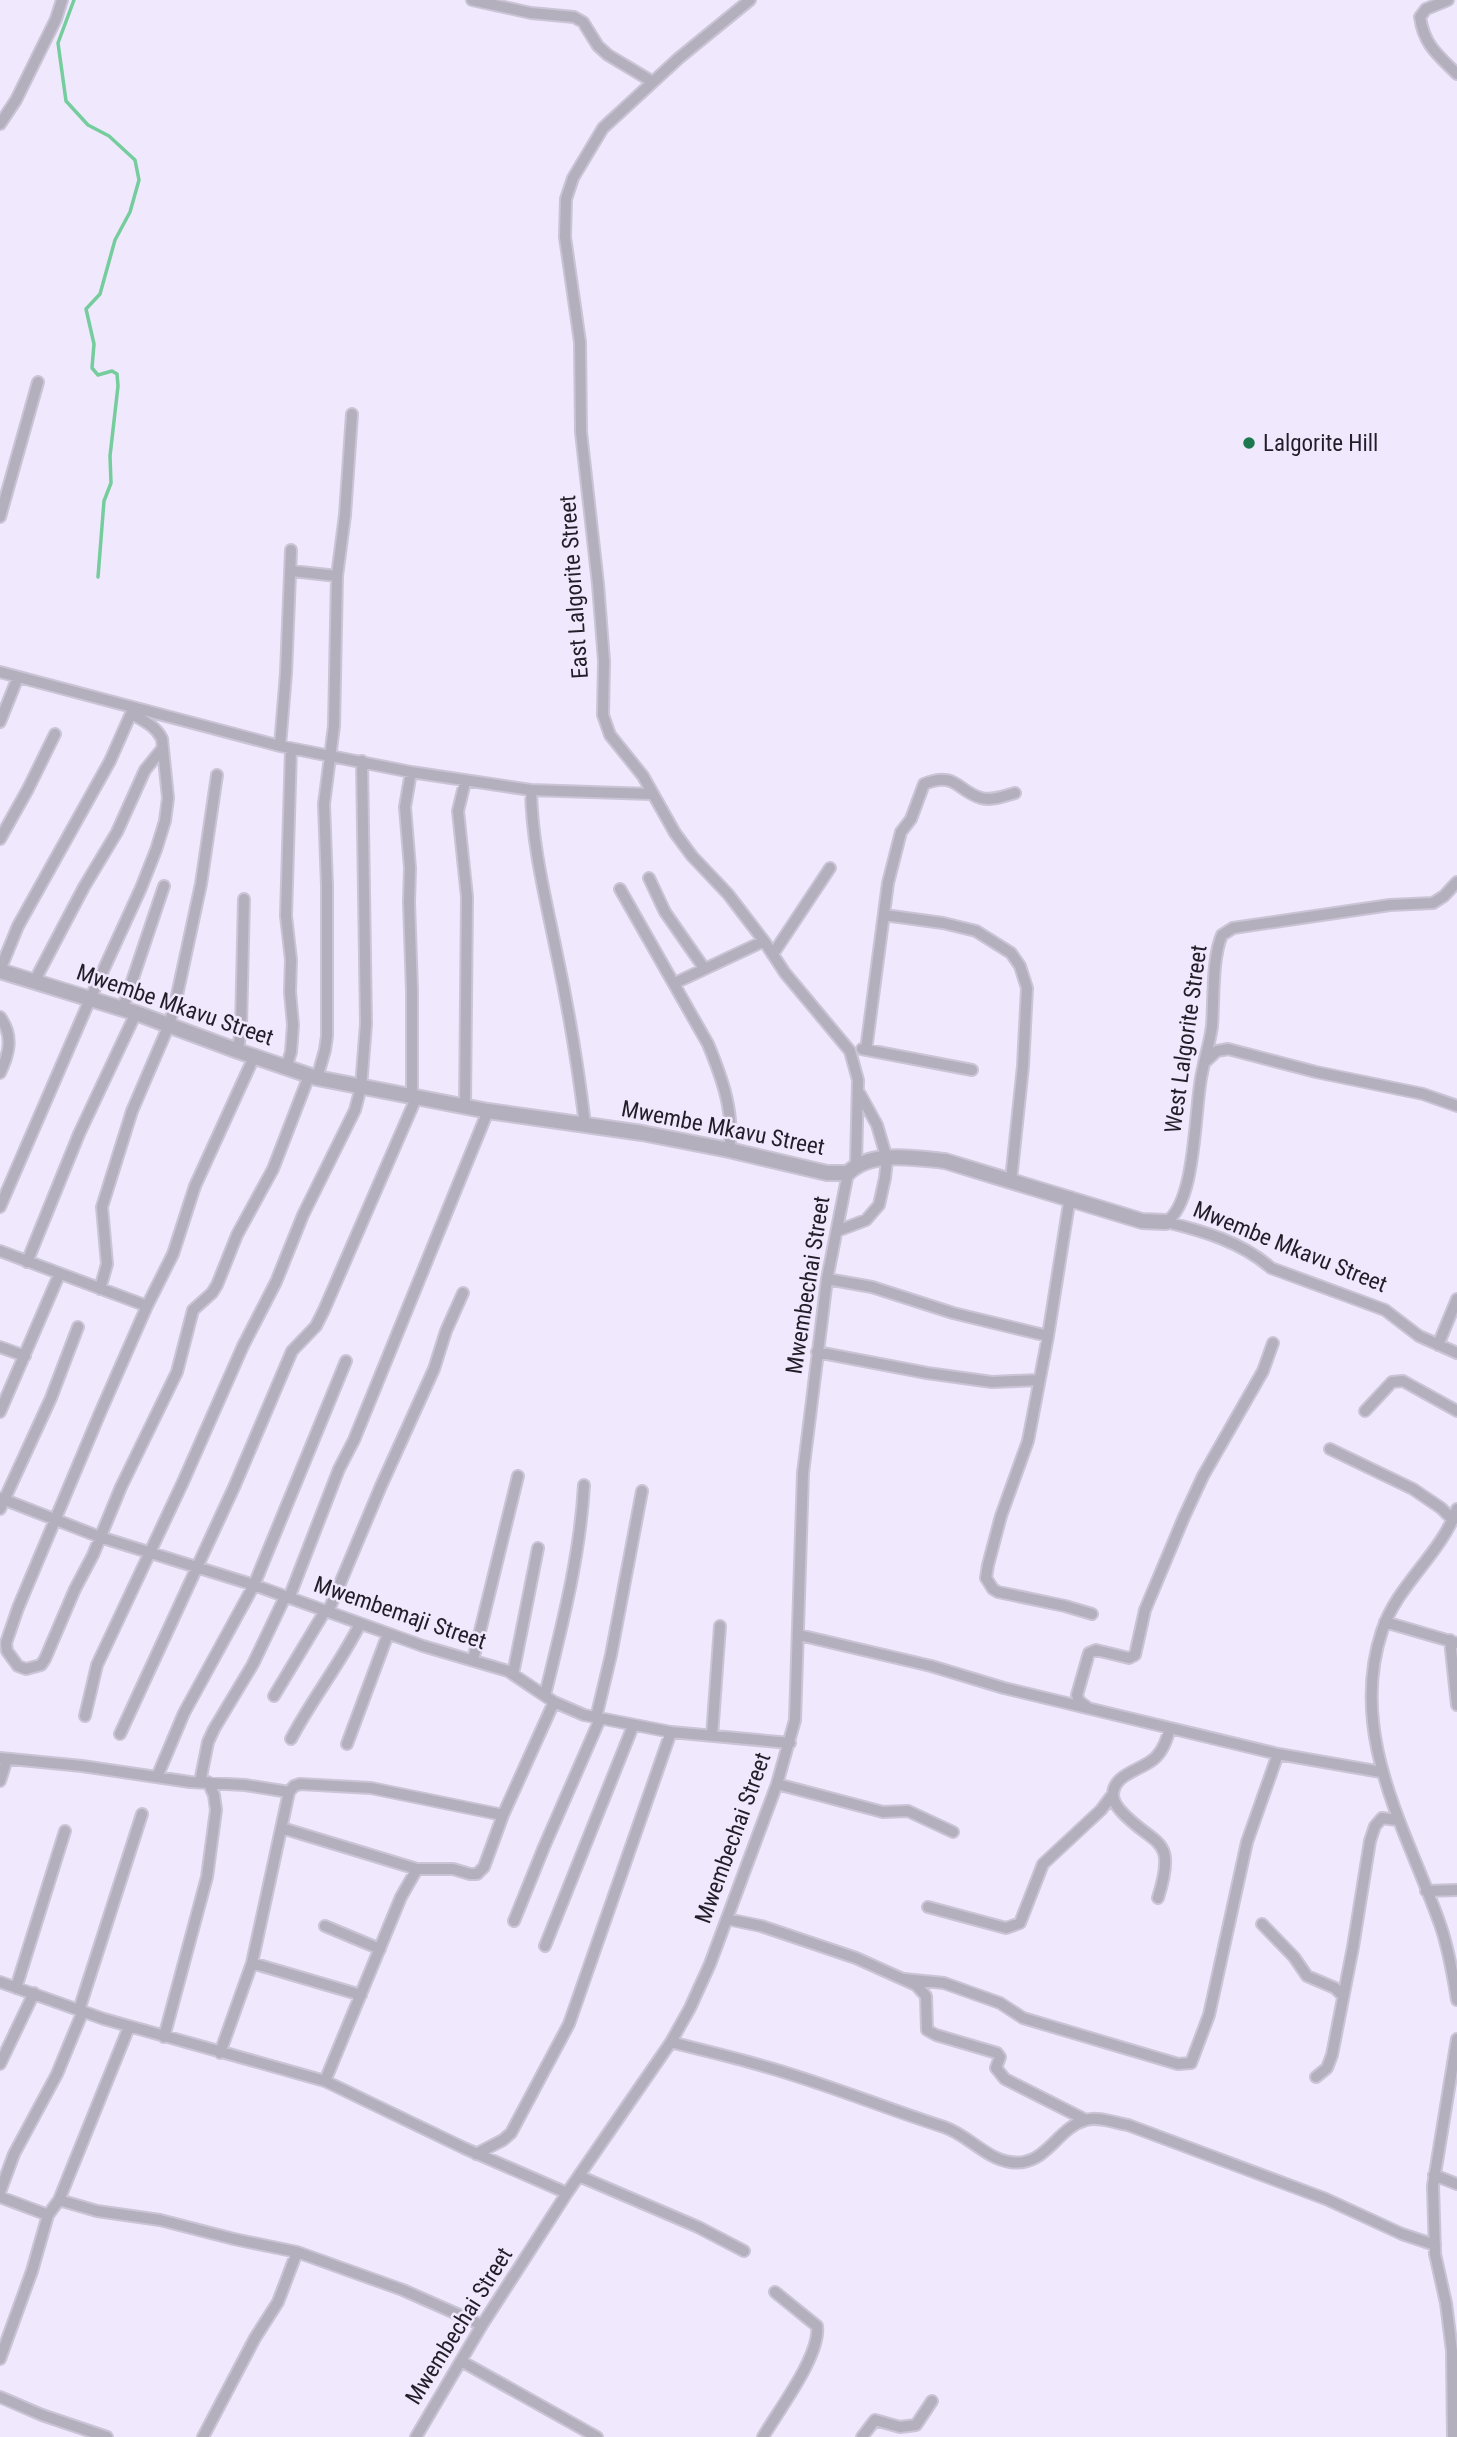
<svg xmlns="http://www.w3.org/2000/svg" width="1457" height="2437" viewBox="0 0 1457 2437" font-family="'Roboto Condensed',sans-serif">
<rect width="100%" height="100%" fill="#f0e9fd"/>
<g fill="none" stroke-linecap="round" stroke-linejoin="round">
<path stroke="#75cd9d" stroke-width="3.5" d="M74,0L58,43L66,101L88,125L109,136L135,160L139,180L130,212L115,240L100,294L86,309L94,344L92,368L98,375L112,371L117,374L118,386L110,456L111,483L104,501L98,577"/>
<defs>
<path id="minor" d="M472,0L531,13L574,17L583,22L598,46L608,55L653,82
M750,0L679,58L603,128L573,178L566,199L565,237L580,342L581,432L598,584L604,661L603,715L610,735L643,776L675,833L692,856L728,894L764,941L785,973L850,1051L858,1080L856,1164
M1448,0L1426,9L1420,17C1424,45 1438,55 1457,74
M0,124L16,100L56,19L62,0
M0,517L38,382
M292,571L337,576
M0,672L280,746L411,772L531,790L651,794
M0,722L18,677
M280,746L286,673L291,550
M411,772L405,807L410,868L409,902L412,991V1096
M465,782L458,811L467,897L465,1106
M531,790C532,846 546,900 557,955C569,1011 578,1067 585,1124
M0,839L28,789L55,734
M649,878L665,912L704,968
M620,889L708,1044C722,1078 735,1113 729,1150
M884,915L943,923L976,931L1011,953L1020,966L1027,988L1023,1066L1011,1180
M773,954L830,868
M0,970L18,926L110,761L133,709
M34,982L84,887L117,832L145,770L162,749
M675,983L764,941
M123,1008L164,886
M0,1017C14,1036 9,1054 0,1073
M862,1049L972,1070
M866,1050L888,883L901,832L911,819L924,784C956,771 957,791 981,798C992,801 1004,796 1015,793
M238,1051L241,1027L244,899
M254,1057L195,1186L173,1254L147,1306L100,1413L18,1608L6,1643L7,1651L18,1666L26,1669L41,1665L45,1659L75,1589L93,1555L121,1487L177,1372L193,1310L212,1293L217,1285L237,1235L273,1169L309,1076
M1206,1061L1217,1051L1228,1049L1316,1072L1423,1094L1457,1106
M286,1068L291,1052L293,1025L290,992L291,960L286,916L291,749
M317,1078L325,1050L327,1036V886L324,804L334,726L337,576L345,515L352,414
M1070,1197L1048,1336L1028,1441L1001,1516L988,1565L986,1578L993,1589L998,1592L1065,1606L1092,1614
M0,1207L91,997L141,888L156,850L165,821L168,798L162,739C156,726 144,721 132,714
M1166,1222C1197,1202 1194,1108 1202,1073C1205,1057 1210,1042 1212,1026C1214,1000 1212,957 1222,935L1233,928L1390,905L1433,903L1444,896L1457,882
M1166,1222C1203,1231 1242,1242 1271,1268L1385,1310L1419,1336L1457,1353
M837,1231L866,1220L879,1205L885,1178L887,1159L877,1125L860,1094
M0,1251L147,1306
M27,1262L79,1134L136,1013
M827,1279L872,1287L953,1313L1048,1336
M100,1289L107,1264L102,1207L132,1111L169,1025L176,1000L201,884L217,775
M1438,1345L1457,1299
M0,1347L25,1356
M817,1352L927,1373L992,1382L1038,1380
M1365,1411L1392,1382L1403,1381L1457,1411
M0,1412L59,1275
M1330,1449L1413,1489L1441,1508L1453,1520
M0,1498L100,1537L254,1585L423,1646L508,1671L554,1702L584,1715L671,1732L790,1743
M0,1509L51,1398L78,1327
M1457,1509C1441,1554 1397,1585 1382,1631C1347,1736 1408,1832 1441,1927C1449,1951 1453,1975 1457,2000
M289,1598L339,1469L354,1440L488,1111
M328,1612L381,1486L434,1369L446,1331L463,1293
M1385,1622L1457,1643
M799,1635L931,1666L1004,1688L1278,1754L1381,1772
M1450,1640L1457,1705
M473,1660L518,1476
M513,1674L538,1548
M545,1695C562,1625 580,1557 584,1485
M274,1696L325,1611
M1087,1707L1079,1701L1077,1695L1089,1653L1096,1650L1129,1658L1135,1655L1145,1610L1184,1517L1203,1476L1263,1371L1273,1343
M85,1716L97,1665L183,1482L243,1346L276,1282L303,1215L355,1110L361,1087L366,1024L362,761
M596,1718L611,1655L642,1491
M120,1734L235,1485L292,1351L316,1326L324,1310L417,1096
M712,1736L720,1626
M291,1739C312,1699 340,1664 360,1624
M347,1744L388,1634
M0,1758L82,1766L190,1782L245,1785L289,1792
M157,1777L184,1713L254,1585L346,1361
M0,1781L7,1759
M200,1782L208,1742L214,1729L253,1664L285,1597
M777,1784L883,1812L908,1811L953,1832
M282,1828L417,1869H453L470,1874H477L484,1867L503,1815L554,1702
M1426,1891L1457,1890
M1158,1898C1178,1834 1154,1848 1120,1810C1116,1805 1113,1801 1113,1795C1113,1773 1144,1770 1156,1757C1164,1749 1167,1738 1170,1728
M928,1907L1006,1928L1020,1923L1043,1864L1101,1810L1113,1794
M727,1919L761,1926L856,1958L916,1985L926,1996L927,2030L936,2035L997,2053L1000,2057L996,2068L1005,2079L1086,2120
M514,1921L544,1847L600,1719
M1262,1924L1294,1957L1307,1976L1335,1988L1343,1996
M325,1926L380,1949
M545,1946L633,1726
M252,1963L361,1995
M904,1979L944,1983L1000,2003L1023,2018L1178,2064L1191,2063L1209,2015L1247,1842L1278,1754
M0,1982L104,2019L325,2081L464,2148L567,2193
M16,1988L65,1831
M79,2010L142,1814
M164,2037L207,1877L216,1810L214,1795L208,1782
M671,2042C701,2050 733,2057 763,2066C825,2083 884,2108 944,2127C968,2135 985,2158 1010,2162C1046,2168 1056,2128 1086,2120C1099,2116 1115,2123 1128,2125L1326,2199L1402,2234L1435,2245
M220,2053L252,1963L289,1792L294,1786L300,1784L371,1788L503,1815
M0,2064L34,1993
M1316,2077L1327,2068L1332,2055L1353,1947L1370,1841L1375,1826L1382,1818L1397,1820
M325,2081L401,1897L417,1869
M476,2154L503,2140L511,2133L569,2024L671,1732
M1434,2175L1457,2184
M579,2176L698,2227L744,2251
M0,2192L14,2154L57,2074L83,2011
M0,2197L48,2215
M59,2200L97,2211L160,2220L234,2239L297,2252L403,2290L482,2325
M0,2359L32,2271L48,2215L59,2200L129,2027
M461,2361L597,2437
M0,2397L42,2415L107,2437
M203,2437L255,2338L278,2302L297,2252
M416,2437L482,2325L567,2193L671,2042L690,2008L710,1964L777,1784L795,1720L803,1473L827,1279L848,1173
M763,2437C778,2411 821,2355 817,2326L775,2292
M862,2437L875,2420L900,2427L916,2425L932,2401
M1453,2437L1452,2351L1446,2303L1435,2254L1433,2186L1457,2039"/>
<path id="tertiary" d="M0,971L136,1013L238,1051L317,1078L488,1111L642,1133L729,1150L827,1173H848C871,1150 915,1158 945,1161L1142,1221L1166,1222"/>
</defs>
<use href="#minor" stroke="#cbc4d7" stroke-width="14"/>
<use href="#tertiary" stroke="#cbc4d7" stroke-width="18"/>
<use href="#minor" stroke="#b4afbd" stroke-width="10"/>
<use href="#tertiary" stroke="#b4afbd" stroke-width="14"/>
</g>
<circle fill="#1c794f" stroke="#f0e9fd" stroke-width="2.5" cx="1249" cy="443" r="7"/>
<g text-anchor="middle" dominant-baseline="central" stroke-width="5" stroke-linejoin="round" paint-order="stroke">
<g font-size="23" fill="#221d29" stroke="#f0e9fd" text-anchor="start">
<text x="1263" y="443">Lalgorite Hill</text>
</g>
<g font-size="23" fill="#221d29" stroke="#f0e9fd">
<text transform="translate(574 587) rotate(-94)">East Lalgorite Street</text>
<text transform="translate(175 1005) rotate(19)">Mwembe Mkavu Street</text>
<text transform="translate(1186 1039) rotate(-82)">West Lalgorite Street</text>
<text transform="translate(723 1128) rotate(11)">Mwembe Mkavu Street</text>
<text transform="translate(1290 1247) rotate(22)">Mwembe Mkavu Street</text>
<text transform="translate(808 1285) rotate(-81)">Mwembechai Street</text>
<text transform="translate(400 1613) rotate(19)">Mwembemaji Street</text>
<text transform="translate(733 1838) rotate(-70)">Mwembechai Street</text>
<text transform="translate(459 2326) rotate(-58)">Mwembechai Street</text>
</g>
</g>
</svg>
